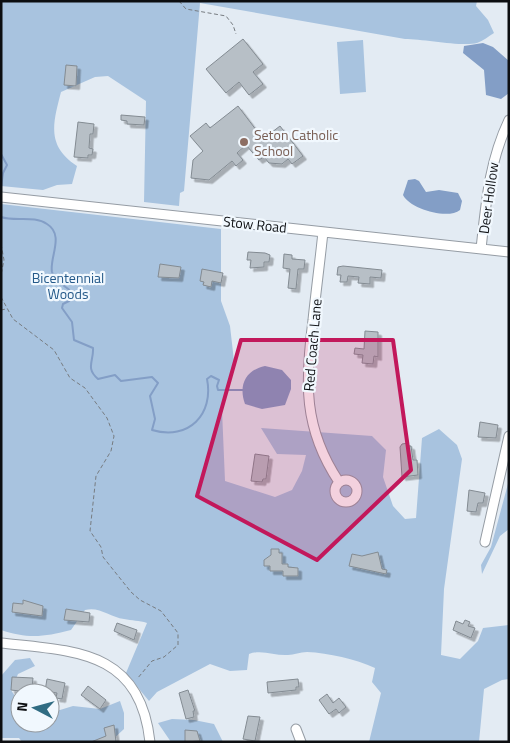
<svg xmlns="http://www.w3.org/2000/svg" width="510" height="743" viewBox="0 0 510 743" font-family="'Titillium Web',sans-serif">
<defs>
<filter id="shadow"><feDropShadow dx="3.5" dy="3.5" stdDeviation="0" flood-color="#0004"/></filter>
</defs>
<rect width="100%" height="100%" fill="#e3ebf3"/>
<path fill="#a8c3df" d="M1,1H477L476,6L488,20L494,33C489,36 483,41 477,43C463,47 423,39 405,39L200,3L184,191L180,193L179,206L144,202L146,101L108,76L95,77L61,92C53,123 46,146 77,166L72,184L57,185L43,190L1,186Z
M363,40L366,92L340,94L337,42Z
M1,204L221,229V301L230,326L234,361L222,410L225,481L275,497L292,490L302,471L306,455L277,454L261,428L372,436L386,450L383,477L393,506L405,519L416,518L422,438L439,429L457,445L462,459L444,589L441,655L460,659L478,641L483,628L509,625V679L502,680L484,689L479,742H369L381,693L372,682L375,668C355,659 329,653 307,652C300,652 294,655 288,655C275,656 262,649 249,654L247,670L230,671L210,664L157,692L149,701L126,673L147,623C139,620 132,621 124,619C110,617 99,606 85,610L71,630C44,637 28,639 1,630Z
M509,480V529L500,536L482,574L481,565L491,547Z
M30,658L35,666L18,674L11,690L20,704V723H50V709L60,710L73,706L100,709L120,701L124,713V729L110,742H22L19,738H1V676L15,660Z
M172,719L194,720L214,724L223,742H171L158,723Z"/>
<path fill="#839ec6" d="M483,43L493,47L509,61V93L501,99L486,95L484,70L463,53L464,46Z
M415,179L419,181L426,192L439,190L458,193L462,201L460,210C448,220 410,209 403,195L408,180Z
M265,366L282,370L291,380V389L285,405L262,409L245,404C238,385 246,370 265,366Z"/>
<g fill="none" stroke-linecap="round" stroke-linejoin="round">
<path stroke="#839ec6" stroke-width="2" d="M1,154L7,165L3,173L1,187
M1,217C15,222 34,215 47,224C65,235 49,258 52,272C55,283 67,286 74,294L73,299L63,304L62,308L72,322L74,340L93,348C94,361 85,368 98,379L115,375L121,381L152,377L158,383L150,396L155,419L152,430C189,441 214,414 207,379L211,376L219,380L217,386L218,390H243"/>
</g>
<path fill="#b7bfc6" stroke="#838b92" filter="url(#shadow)" d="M243,39L263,64L253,72L263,84L249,95L239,82L226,93L206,69Z
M66,65L77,66L76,86L64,85Z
M238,106L263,139L280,126L303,156L292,164L288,159L282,164L269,163L264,157L259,160L246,145L237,153L243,160L236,166L232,161L209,180L191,178L193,160L203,151L190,136L206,123L210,128Z
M121,115L145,117L144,125L127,124V121L121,120Z
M78,122L94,124L93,134H90L89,148L93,149L92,155H88V158L74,157Z
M248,252L265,253L270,255L269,262H264V267L250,268L251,260H247Z
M284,254L292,255V259L305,260L304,269H298L296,289L288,288L290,269L283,268Z
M160,264L181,267L179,278L158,277Z
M343,266L382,270L381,278L370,277V284L358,283L359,277L348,276L347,282H340L341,275H337L338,267Z
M202,269L223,273L221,283L212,281L211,287L203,285L204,282L200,281Z
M365,331L378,332V357L374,356L373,364L362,363L363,355L354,354L355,348L364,349Z
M480,422L498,425L496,438L478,437Z
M408,443L409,446H411L413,460H417L418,475L402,477L400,447L402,444Z
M255,454L269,456L266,479H263L262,482L251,481Z
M469,490L485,493L483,503H478L476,512L467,511Z
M271,549H279V553H282V564H288V567L298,568V576H283V571H270V566H264V560L271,555Z
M378,552L382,569L387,570L386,574L349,566L352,554L362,556Z
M23,600L43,606L42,616L12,612L13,603L23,604Z
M66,609L90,613L89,622L64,620Z
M465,620L470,622L468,626L475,628L471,638L453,630L456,621L463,624Z
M117,623L137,630L134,640L114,631Z
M12,677L33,678L32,688H28V692L11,690Z
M47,679L65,683L62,699L56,698L57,693L45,691Z
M298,679L299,687H296V690L268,693L267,682Z
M88,686L106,700L100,709L81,695Z
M188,690L195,711H193L194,717L186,719L179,693Z
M327,694L333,703L339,698L346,707L339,713L336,709L329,714L319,700Z
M248,716L260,717L255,741L243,739Z
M114,725L116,742H91L106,736L104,728Z
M185,730L197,731L200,741L185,742Z"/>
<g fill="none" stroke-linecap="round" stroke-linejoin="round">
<defs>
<path id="minor" d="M1,197L509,252
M323,232C320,261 316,291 313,320C305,382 303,428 339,482
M481,249C486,203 489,162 509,120
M335 491a11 11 0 1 1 22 0a11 11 0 1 1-22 0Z
M485,542L509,436
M1,643C75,651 140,650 150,742
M296,729L301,742"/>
</defs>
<use href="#minor" stroke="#959ca4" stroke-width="11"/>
<path stroke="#777c81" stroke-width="1" stroke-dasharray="4 2.5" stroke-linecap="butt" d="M179,1L186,9L226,16L233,25L236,34
M1,244L4,260L1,275
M1,297L13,319L54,350L70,378L85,388L107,418L114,436L111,451L96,476L90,531L101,547L103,557L131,592L140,600L161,611L178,633V645L164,657L152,661L137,679
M1,310L6,309"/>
<use href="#minor" stroke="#fff" stroke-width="9"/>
</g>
<path fill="#c2185b" fill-opacity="0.2" stroke="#c2185b" stroke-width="4" stroke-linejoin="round" d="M241,340H393L411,470L317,560L197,496Z"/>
<circle fill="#8d6e63" stroke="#f1f8fe" stroke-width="2" cx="244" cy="142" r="5"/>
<g text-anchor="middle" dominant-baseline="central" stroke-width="4.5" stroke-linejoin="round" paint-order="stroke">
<g font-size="14" fill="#785e54" stroke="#f1f8fe" text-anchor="start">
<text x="254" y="134">Seton Catholic<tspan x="254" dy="16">School</tspan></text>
</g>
<g font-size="14" fill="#0c0e11" stroke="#f1f8fe">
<text transform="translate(488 198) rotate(-82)">Deer Hollow</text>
<text transform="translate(255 224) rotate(6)">Stow Road</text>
<text transform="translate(312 345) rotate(-85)">Red Coach Lane</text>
</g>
<g font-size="14" fill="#245989" stroke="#f1f8fe">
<text x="68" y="277">Bicentennial<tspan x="68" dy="16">Woods</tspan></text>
</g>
</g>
<rect width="510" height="743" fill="none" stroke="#0c0e11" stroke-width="5"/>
<g transform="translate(35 708) rotate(276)"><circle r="24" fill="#f1f8fe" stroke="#959a9f"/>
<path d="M0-4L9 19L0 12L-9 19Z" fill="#306c83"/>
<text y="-8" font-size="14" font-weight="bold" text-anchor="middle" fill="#0c0e11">N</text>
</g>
</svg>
